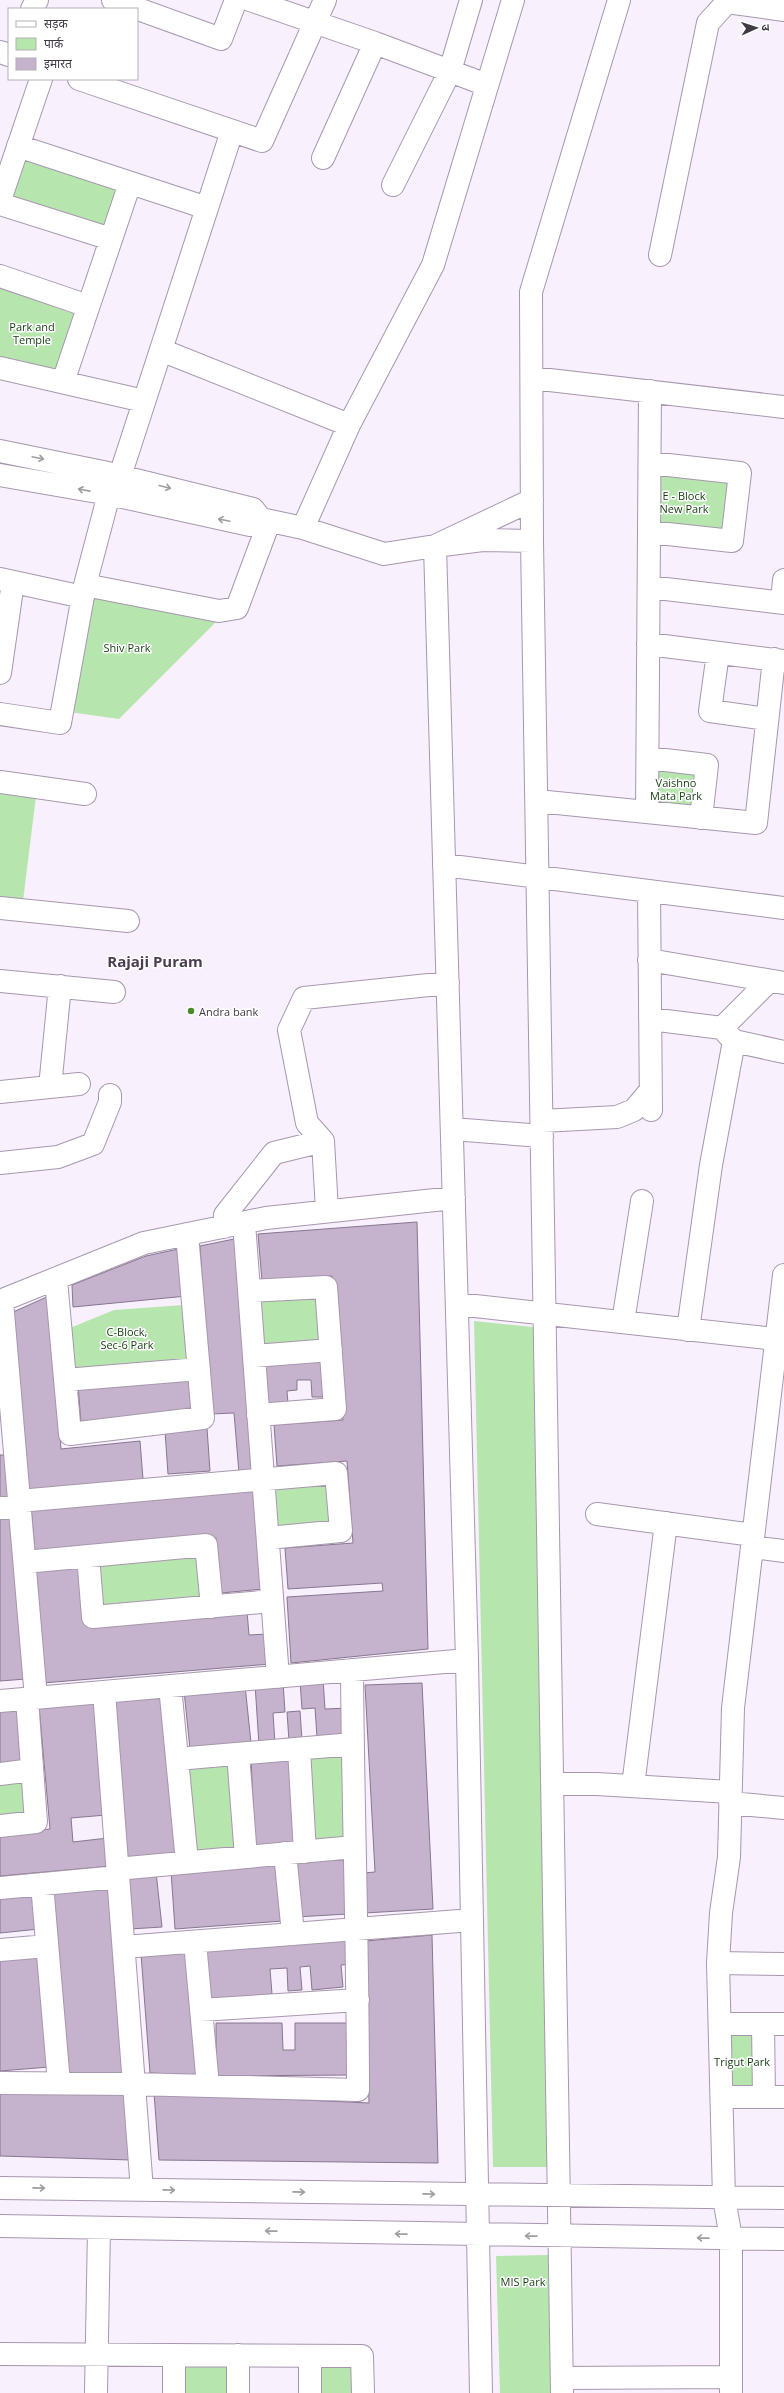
<svg xmlns="http://www.w3.org/2000/svg" width="784" height="2393" viewBox="0 0 784 2393" font-family="'Open Sans','Noto Sans Devanagari',sans-serif">
<rect width="100%" height="100%" fill="#f8f0fc"/>
<path fill="#b6e6ae" d="M23,153L123,187L108,233L5,200Z
M0,287L77,315L58,371L0,358Z
M652,465L737,475L730,538L651,530Z
M92,593L220,618L119,719L69,712Z
M651,760L704,767L699,815L650,810Z
M0,792L36,796L23,901L0,898Z
M315,1294L319,1344L264,1348L261,1298Z
M184,1305L187,1360L74,1371L70,1328L114,1310Z
M474,1321L533,1327L549,2167H493Z
M330,1484L333,1526L277,1530L274,1488Z
M201,1556L205,1600L99,1609L95,1565Z
M346,1753L347,1840L312,1844L307,1757Z
M232,1763L238,1851L193,1855L187,1766Z
M26,1777L30,1816L0,1818V1780Z
M722,2026H761L762,2095H724Z
M548,2255L551,2393H500L496,2256Z
M319,2363H357L358,2393H320Z
M185,2364H229L228,2393H184Z"/>
<path fill="#c5b3ce" stroke="#877690" d="M417,1222L428,1649L291,1663L287,1597L383,1591L382,1583L288,1589L285,1548L353,1543L347,1461L277,1466L274,1425L343,1420L332,1276L262,1281L258,1234Z
M239,1238L260,1471L239,1473L234,1413L211,1414L200,1246Z
M183,1248L187,1296L73,1307L72,1285L146,1256Z
M49,1296L61,1449L140,1441L143,1479L26,1493L11,1313Z
M326,1354L328,1397H312L311,1380H297V1390L287,1391L288,1404L267,1405L265,1357Z
M194,1375L197,1414L81,1424L78,1384Z
M207,1428L210,1471L168,1474L165,1431Z
M0,1455H9L13,1496L0,1497Z
M254,1488L263,1589L221,1593L216,1538L35,1553L31,1507Z
M13,1516L26,1679L0,1681V1517Z
M81,1563L87,1625L247,1611L249,1635L268,1634L270,1664L43,1683L33,1567Z
M323,1679L325,1709L348,1708L350,1735L317,1737L315,1708L302,1709L300,1681Z
M283,1682L285,1712L273,1713L275,1744L259,1745L255,1684Z
M422,1683L433,1909L296,1917L293,1858L362,1855L363,1873L375,1872L365,1685Z
M245,1685L251,1743L190,1749L184,1691Z
M164,1695L177,1855L123,1860L110,1700Z
M95,1701L106,1815L71,1818L73,1842L108,1838L111,1866L0,1876V1834L50,1829L39,1706Z
M24,1707L27,1762L0,1764V1708Z
M300,1711L302,1740L289,1741L287,1712Z
M294,1757L298,1845L255,1847L251,1759Z
M278,1863L283,1921L175,1929L171,1871Z
M156,1872L162,1927L130,1929L125,1875Z
M111,1886L127,2073H67L53,1891Z
M35,1890L39,1929L0,1933V1894Z
M432,1935L438,2163L159,2160L154,2093L369,2103L366,1941Z
M352,1939L354,1964L341,1965L343,1987L312,1990L310,1966L300,1967L302,1990L288,1991L287,1968L270,1969L272,1994L209,2000L206,1951Z
M189,1950L201,2075L150,2073L141,1954Z
M40,1953L49,2067L0,2071V1956Z
M216,2023H282L283,2050H295V2023H354V2075L216,2076Z
M0,2092L127,2094L131,2160L0,2156Z"/>
<g fill="none" stroke-linecap="round" stroke-linejoin="round">
<defs>
<path id="minor" d="M113,0L221,39L236,0
M250,0L375,43
M32,9L37,0
M0,52L9,55
M79,79L262,141L325,0
M18,146L207,208
M323,158L375,43L487,85
M393,185L450,71L471,0
M0,200L41,79
M0,204L111,239
M660,255L708,23L727,2L784,10
M0,276L88,306
M161,350L349,425
M0,368L144,401
M532,378L784,407
M63,382L130,183
M0,451L103,472L253,509L261,519L303,528L384,554L435,546L532,500
M0,475L109,494L250,525L261,519
M303,528L349,425L433,265L513,0
M649,532L732,541L740,473L650,463
M0,579L83,597
M85,585L219,611L237,608L269,522
M649,587L784,603
M782,602L784,580
M648,644L784,661
M718,653L710,711L767,719
M0,673L13,582
M0,714L60,723L85,585L109,494L120,476L232,131
M648,758L707,765L701,818
M0,782L85,794
M537,801L756,823L774,659
M647,812L650,391
M444,865L784,908
M649,891L651,1110
M0,908L128,921
M649,960L784,983
M0,981L114,992
M650,1019L722,1028L734,1041L784,1052
M722,1028L769,981
M50,1087L60,986
M0,1092L79,1084
M542,1121L617,1117L634,1110L650,1091
M452,1129L542,1136
M323,1141L307,1123L289,1030L304,998L448,983
M0,1163L58,1157L93,1144L110,1102V1095
M244,1223L278,1677
M224,1227L225,1215L274,1153L323,1141L327,1211
M56,1280L70,1434L203,1418L187,1234
M250,1291L326,1287L335,1409L258,1415
M0,1301L144,1243L266,1218L454,1198
M2,1301L36,1698
M457,1304L784,1340
M623,1322L642,1201
M688,1330L711,1165L734,1041
M254,1356L331,1350
M65,1380L199,1369
M19,1501L336,1473L341,1531L268,1538
M0,1508L20,1506
M597,1514L753,1535
M752,1547L784,1551
M88,1556L93,1617L272,1601
M25,1562L206,1545L212,1607
M170,1686L187,1862
M104,1692L142,2190
M0,1701L467,1660
M299,1749L305,1852
M238,1754L246,1857
M177,1759L353,1744
M0,1774L32,1770
M553,1784H597L730,1792
M633,1786L666,1523
M730,1803L784,1808
M0,1826L36,1822L27,1699
M285,1853L293,1934
M117,1869L354,1847
M42,1884L59,2083
M0,1888L118,1877
M195,1942L208,2086
M124,1947L472,1920
M0,1950L47,1946
M718,1963L784,1964
M201,2010L358,2000
M720,2024H784
M763,2024L764,2097
M0,2083L134,2084L358,2090C358,1950 353,1810 352,1670
M722,2097H784
M0,2188L784,2198
M0,2226L784,2239
M0,2354L362,2356L363,2393
M310,2356V2393
M562,2378L731,2377
M96,2393L99,2228
M174,2393V2355
M238,2393V2355
M481,2393L467,1660L435,546L483,540L532,541
M562,2393L532,541L531,292L619,0
M731,2393V2238L724,2198L718,1963L721,1913L729,1857L733,1708L784,1275"/>
</defs>
<use href="#minor" stroke="#a896b0" stroke-width="24"/>
<use href="#minor" stroke="#fff" stroke-width="22"/>
</g>
<defs><path id="oneway-shaft" d="M-6 0H5M1.5-3L5.5 0L1.5 3" fill="none" stroke-width="1.6" stroke-linecap="round" stroke-linejoin="round"/></defs>
<g stroke="#a09ca2">
<use href="#oneway-shaft" transform="translate(38 458) rotate(12)"/>
<use href="#oneway-shaft" transform="translate(165 487) rotate(14)"/>
<use href="#oneway-shaft" transform="translate(84 490) rotate(-169)"/>
<use href="#oneway-shaft" transform="translate(224 520) rotate(-168)"/>
<use href="#oneway-shaft" transform="translate(39 2188) rotate(1)"/>
<use href="#oneway-shaft" transform="translate(169 2190) rotate(1)"/>
<use href="#oneway-shaft" transform="translate(299 2192) rotate(1)"/>
<use href="#oneway-shaft" transform="translate(429 2194) rotate(1)"/>
<use href="#oneway-shaft" transform="translate(271 2231) rotate(-179)"/>
<use href="#oneway-shaft" transform="translate(401 2234) rotate(-179)"/>
<use href="#oneway-shaft" transform="translate(531 2236) rotate(-179)"/>
<use href="#oneway-shaft" transform="translate(703 2238) rotate(-179)"/>
</g>
<circle fill="#4a8a2b" stroke="#fff" stroke-width="1.5" cx="191" cy="1011" r="4"/>
<g text-anchor="middle" dominant-baseline="central" stroke-width="3" stroke-linejoin="round" paint-order="stroke">
<g font-size="11" fill="#143a0f" stroke="#fff">
<text x="32" y="326">Park and<tspan x="32" dy="13">Temple</tspan></text>
<text x="684" y="495">E - Block<tspan x="684" dy="13">New Park</tspan></text>
<text x="127" y="647">Shiv Park</text>
<text x="676" y="782">Vaishno<tspan x="676" dy="13">Mata Park</tspan></text>
<text x="127" y="1331">C-Block,<tspan x="127" dy="13">Sec-6 Park</tspan></text>
<text x="742" y="2061">Trigut Park</text>
<text x="523" y="2281">MIS Park</text>
</g>
<g font-size="11" fill="#413a45" stroke="#fff" text-anchor="start">
<text x="199" y="1011">Andra bank</text>
</g>
<g font-size="15" font-weight="bold" fill="#4b3c52" stroke="#fff">
<text x="155" y="961">Rajaji Puram</text>
</g>
</g>
<rect x="8" y="8" width="130" height="72" fill="#ffffff" stroke="#b3b0b5"/>
<rect x="16" y="21" width="20" height="6" fill="#ffffff" stroke="#b3b0b5"/>
<text x="44" y="28" font-size="12" fill="#413a45">सड़क</text>
<rect x="16" y="38" width="20" height="12" fill="#b6e6ae" stroke="#b3b0b5"/>
<text x="44" y="48" font-size="12" fill="#413a45">पार्क</text>
<rect x="16" y="58" width="20" height="12" fill="#c5b3ce" stroke="#b3b0b5"/>
<text x="44" y="68" font-size="12" fill="#413a45">इमारत</text>
<g transform="translate(756 28) rotate(87)" stroke="#ffffff" stroke-width="3" paint-order="stroke">
<path d="M0-3L7 15L0 10L-7 15Z" fill="#413a45"/>
<text y="-6" font-size="11" font-weight="bold" text-anchor="middle" fill="#413a45">उ</text>
</g>
</svg>
